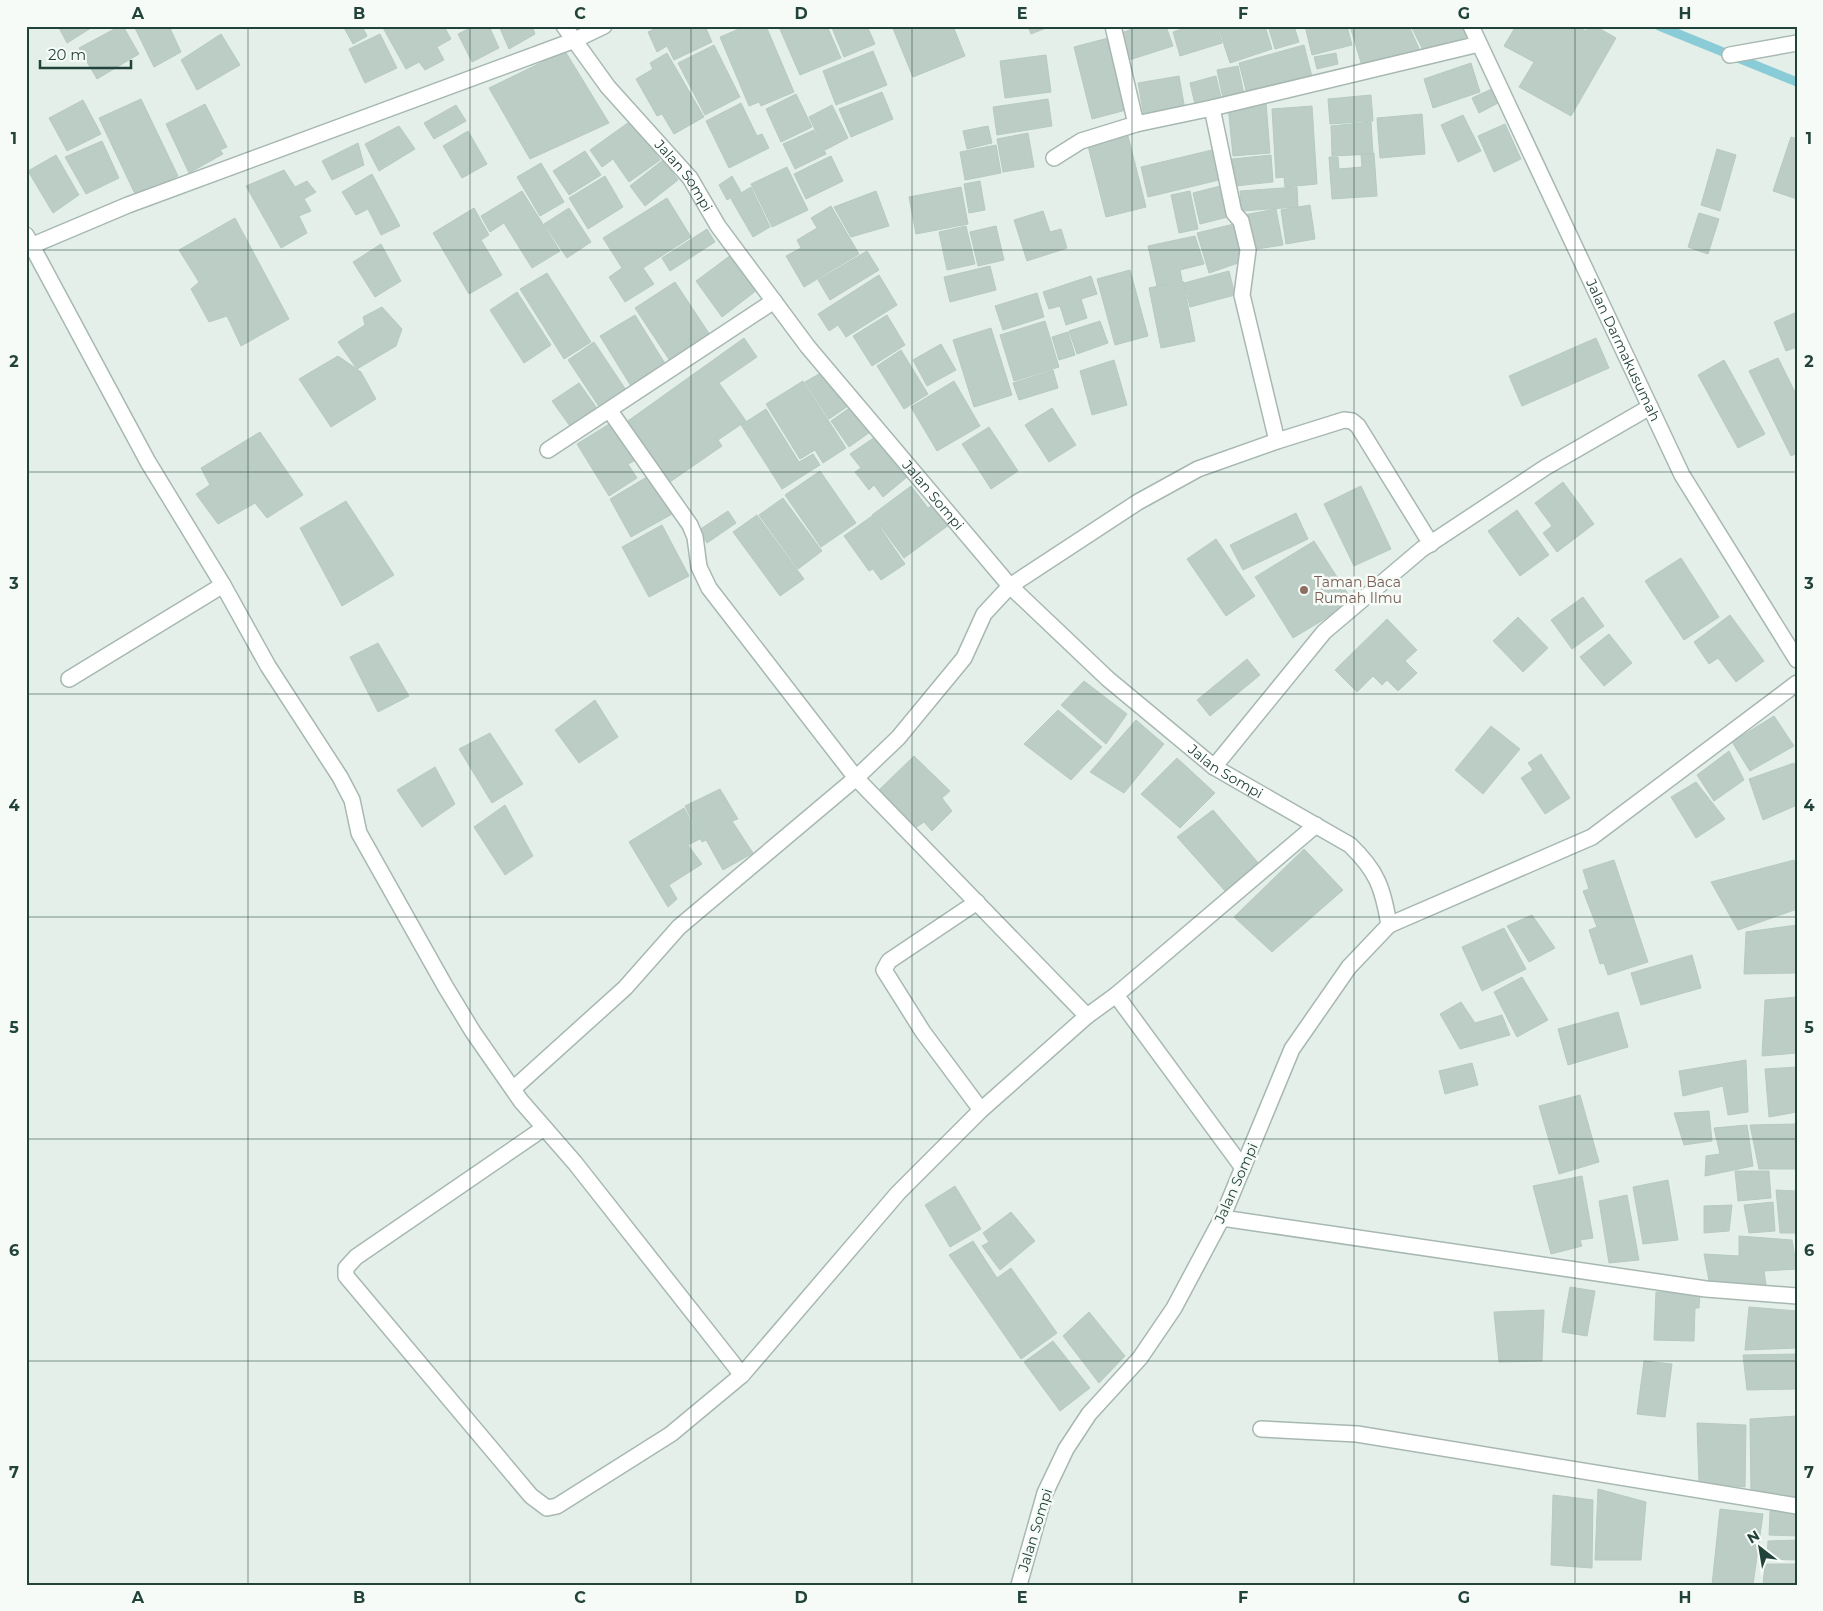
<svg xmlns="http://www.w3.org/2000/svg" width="1823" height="1611" viewBox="0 0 1823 1611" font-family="Montserrat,sans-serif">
<rect width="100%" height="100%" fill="#e5efea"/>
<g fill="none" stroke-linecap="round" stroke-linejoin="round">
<path stroke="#89ccd8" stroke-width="9" d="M1659,26L1797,82"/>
</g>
<path fill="#bccdc6" stroke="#b6cac2" d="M58,26H90L91,28L67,43Z
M120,26H123L139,54L97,79L79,48Z
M134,26H169L181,52L154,67Z
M343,26H362L367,36L353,44Z
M382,26H444L451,39L437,47L444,60L425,70L419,62L406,69Z
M474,26H489L499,48L472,62L458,34Z
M499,26H532L535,34L509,49Z
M660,26H705L712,42L674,60L667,46L657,52L648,32Z
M746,26H766L794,92L761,106L759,102L749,106L720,37Z
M827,26L841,58L800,75L779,27Z
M835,26H867L875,44L844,57L832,28Z
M892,26H953L965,56L913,77Z
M1028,26H1051L1031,34Z
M1141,26H1166L1173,46L1126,61L1118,34Z
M1191,26H1217L1222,43L1180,56L1173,32Z
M1218,26H1265L1272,49L1230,63Z
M1268,26H1294L1299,42L1275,49Z
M1305,26H1347L1352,45L1312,55Z
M1350,26H1409L1421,53L1362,66Z
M1411,26H1463L1468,36L1426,56Z
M1516,26H1577L1586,31L1589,26H1595L1616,38L1571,116L1519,87L1534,62L1504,46Z
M221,34L240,65L197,90L181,60Z
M380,34L397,68L365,83L349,49Z
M1112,37L1130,109L1092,119L1074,47Z
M714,45L740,97L705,115L678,63Z
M1304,45L1313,81L1248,98L1239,63Z
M565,51L609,123L530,159L489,88Z
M873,51L887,85L836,105L823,71Z
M667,53L704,117L674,134L662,114L657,116L636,79L653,69L650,63Z
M1336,53L1338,64L1317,69L1314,57Z
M1046,55L1051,92L1005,98L1000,61Z
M1471,63L1480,92L1433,108L1424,79Z
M1238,66L1245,99L1224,103L1217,70Z
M1179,76L1185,110L1144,117L1138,83Z
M1216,76L1222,102L1196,109L1190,83Z
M1494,88L1500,102L1479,113L1472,98Z
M882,92L893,119L851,137L839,109Z
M796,94L812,127L781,142L766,109Z
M1371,95L1373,121L1330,124L1328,99Z
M141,99L178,176L136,196L99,118Z
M1048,99L1052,126L997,135L993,107Z
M83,100L101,134L67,151L49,118Z
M1266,102L1270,153L1233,156L1228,106Z
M741,103L757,136L762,134L769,148L729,168L706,121Z
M205,104L227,147L220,150L223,154L189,173L166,124Z
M456,105L466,121L434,139L424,123Z
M832,105L848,138L825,150L809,117Z
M1312,106L1317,184L1285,187L1284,177L1276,178L1272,109Z
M1422,114L1425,154L1380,158L1377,118Z
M1463,115L1481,151L1458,162L1441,125Z
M632,120L660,160L629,182L613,159L602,167L590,150Z
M1371,122L1373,154L1332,156L1331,126Z
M1505,124L1521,159L1494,172L1478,136Z
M399,126L415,149L379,171L365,144Z
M988,126L992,143L967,149L963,131Z
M814,130L826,154L795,169L783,144Z
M468,131L487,164L462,178L443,146Z
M1028,133L1034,167L1003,172L997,139Z
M1128,136L1146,207L1106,217L1088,146Z
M1791,137L1797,139V199L1773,191Z
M102,141L119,178L86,194L65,157Z
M358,143L364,165L332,180L322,161Z
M996,145L1001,173L965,180L960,152Z
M1216,149L1223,179L1148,197L1141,167Z
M1717,149L1736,155L1720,211L1701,205Z
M585,151L601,175L569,195L553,171Z
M1374,153L1377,196L1332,199L1329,157H1338L1339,169L1362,167L1361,154Z
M56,155L79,195L53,213L28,171Z
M1271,155L1273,182L1235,186L1232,159Z
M831,156L843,181L806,199L794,174Z
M663,160L678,180L645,206L630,186Z
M541,163L564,202L540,216L517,177Z
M787,167L808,210L772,227L751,184Z
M284,170L295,187L307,181L316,192L304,199L311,211L299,216L307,233L281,248L246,186Z
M372,174L400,226L381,235L368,209L356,215L342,192Z
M605,176L623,207L588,229L569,198Z
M732,176L741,192L727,200L719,185Z
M980,181L985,210L969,213L964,184Z
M1224,185L1232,216L1200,224L1193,193Z
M751,187L770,227L753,237L731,199Z
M961,187L968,224L916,234L909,197Z
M1297,187L1298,207L1241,211L1240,191Z
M522,191L560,251L532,268L504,223L490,232L481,216Z
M876,191L889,226L851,237L834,207Z
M1190,191L1198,229L1179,233L1171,195Z
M667,198L691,237L643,268L654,284L625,302L609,277L622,268L603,238Z
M1310,205L1315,239L1286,244L1281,210Z
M831,206L859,254L804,287L786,256L801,248L797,240L817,228L811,218Z
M474,208L489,235L481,240L502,275L469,294L433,233Z
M569,208L591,242L567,258L544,224Z
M1276,209L1283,245L1250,250L1244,215Z
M1043,211L1050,232L1061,229L1067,248L1027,261L1014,220Z
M1699,213L1719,219L1708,254L1688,247Z
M235,218L289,319L241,346L227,316L209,322L191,289L199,282L179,250Z
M1238,223L1247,260L1209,273L1197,233Z
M966,226L975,264L947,270L939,232Z
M996,226L1004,260L978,266L970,232Z
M707,229L715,242L670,271L662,258Z
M1195,236L1204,264L1180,270L1182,280L1157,286L1148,246Z
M381,244L401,281L375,297L353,262Z
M867,251L879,270L830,300L818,280Z
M731,255L757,290L722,317L696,281Z
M990,266L996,290L950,302L944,277Z
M1130,270L1148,336L1115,345L1097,279Z
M1229,271L1235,295L1190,307L1184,283Z
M547,273L591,342L564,359L520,289Z
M879,275L897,305L846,337L838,325L829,331L818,314Z
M1091,276L1097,294L1081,299L1087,318L1066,325L1060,306L1049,309L1043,292Z
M1183,281L1195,341L1161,348L1149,288Z
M675,282L712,338L672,364L635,308Z
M517,292L551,345L524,363L490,310Z
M1037,293L1044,317L1003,330L995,306Z
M382,307L402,329L396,346L357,369L338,342L365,325L363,317Z
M1797,312V347L1786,351L1774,322Z
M635,315L669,370L634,391L600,336Z
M887,315L905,345L872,366L853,336Z
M1045,321L1059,367L1014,381L1000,335Z
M1100,321L1108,343L1077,354L1069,331Z
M991,328L1012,395L974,407L953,340Z
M1068,332L1075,355L1059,360L1052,337Z
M744,338L757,357L719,383L746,421L718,440L722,446L667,484L625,423Z
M1596,338L1609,368L1522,406L1509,376Z
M594,342L630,396L604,414L568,360Z
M941,344L956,370L927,386L913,360Z
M901,350L928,394L904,409L877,366Z
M338,356L361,372L376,399L331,427L299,379Z
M1778,358L1797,396V453L1791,456L1749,371Z
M1114,360L1127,405L1092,415L1080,371Z
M1724,360L1765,434L1738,448L1698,375Z
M826,370L851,404L829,419L805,382Z
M1053,370L1058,388L1019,400L1013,383Z
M803,381L846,448L823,463L815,450L800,459L766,404Z
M954,381L980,426L937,451L911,407Z
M579,383L599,411L572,429L552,401Z
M855,404L873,430L849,447L831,421Z
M1052,408L1076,445L1049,462L1025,425Z
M766,409L799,462L813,454L820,465L782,489L741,425Z
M614,421L638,459L628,464L637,478L609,496L577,444Z
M989,427L1018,471L991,489L962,444Z
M260,432L303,495L267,518L255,503L218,524L196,494L210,485L201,468Z
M875,437L907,477L883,497L874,485L869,490L855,472L861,468L850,454Z
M820,471L856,523L821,547L785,495Z
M652,474L674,513L631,537L610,499Z
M1563,482L1594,524L1557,552L1543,533L1552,526L1535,503Z
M911,486L928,508L938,502L953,522L904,558L872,515Z
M1361,486L1391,549L1354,566L1324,504Z
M783,498L822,551L798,569L759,515Z
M346,501L394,575L342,606L300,528Z
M1517,510L1549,555L1520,576L1488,531Z
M728,511L736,523L707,543L699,530Z
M1296,513L1308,539L1243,570L1230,545Z
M757,515L804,579L780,596L733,532Z
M872,516L905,564L881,580L873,569L869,571L844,536Z
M662,525L689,576L649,597L622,547Z
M1216,539L1255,596L1226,616L1187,559Z
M1314,541L1353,602L1293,638L1255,577Z
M1681,558L1719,617L1684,640L1645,581Z
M1583,597L1604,626L1572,649L1551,620Z
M1730,615L1764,661L1736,682L1718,658L1709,664L1694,642Z
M1518,617L1548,648L1523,672L1493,641Z
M1387,619L1417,650L1405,661L1417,673L1398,691L1387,680L1382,685L1373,676L1357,692L1335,670Z
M1609,634L1632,663L1604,686L1580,657Z
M378,643L409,696L378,712L350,657Z
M1247,659L1260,675L1210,716L1197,700Z
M1084,681L1127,714L1106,744L1061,705Z
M595,700L618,737L579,763L555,730Z
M1058,710L1102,747L1071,780L1024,744Z
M1774,716L1794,746L1750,771L1732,742Z
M1136,720L1164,744L1124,793L1090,772Z
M1491,726L1520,749L1483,794L1455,770Z
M490,733L523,784L492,803L459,749Z
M1729,751L1744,780L1714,801L1697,775Z
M1541,754L1570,798L1545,814L1521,778L1533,770L1528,763Z
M914,756L950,791L942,798L952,811L932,831L924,822L915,828L879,790Z
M1177,758L1215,793L1180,828L1141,794Z
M1794,763L1797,778V805L1763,820L1749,779Z
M435,767L455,804L422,827L397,790Z
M1696,782L1725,819L1696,838L1671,797Z
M720,789L738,819L732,821L753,853L723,870L706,840L702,842L685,806Z
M505,805L533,856L505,875L474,827Z
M684,808L700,839L688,845L702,864L669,885L677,899L668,907L629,842Z
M1213,810L1260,865L1226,892L1177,837Z
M1304,849L1343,890L1272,952L1234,917Z
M1614,860L1648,962L1608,975L1604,963L1600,964L1589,930L1597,927L1583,891L1589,889L1583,870Z
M1794,860L1797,876V909L1738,930L1711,882Z
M1532,915L1555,948L1529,962L1507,926Z
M1797,925V973L1744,974L1746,932Z
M1504,928L1526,969L1482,991L1462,947Z
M1692,955L1701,988L1641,1005L1631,973Z
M1522,977L1548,1020L1517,1037L1494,992Z
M1797,997V1053L1762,1056L1765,1000Z
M1461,1002L1475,1023L1502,1015L1510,1035L1460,1049L1440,1014Z
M1618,1012L1628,1047L1568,1065L1558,1029Z
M1746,1060L1748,1112L1728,1115L1723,1086L1683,1096L1679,1071Z
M1472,1063L1478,1085L1445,1094L1439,1071Z
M1797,1067V1112L1769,1117L1765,1069Z
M1580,1095L1599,1162L1559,1174L1539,1106Z
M1709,1111L1712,1141L1684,1145L1674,1113Z
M1797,1124V1169H1759L1750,1125Z
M1747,1125L1753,1166L1705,1176L1706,1156L1720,1154L1714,1128Z
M1735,1171H1769L1771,1198L1738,1201Z
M1582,1176L1593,1238L1580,1240L1582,1246L1551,1254L1533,1186Z
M1668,1180L1678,1240L1643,1244L1633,1187Z
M955,1186L981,1229L950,1247L925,1205Z
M1776,1190L1797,1191V1233H1780Z
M1627,1195L1639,1260L1609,1263L1599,1201Z
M1773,1202L1775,1231L1749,1233L1744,1205Z
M1732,1205L1729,1231L1704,1233V1206Z
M1011,1212L1035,1241L1000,1270L982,1246L989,1242L983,1233Z
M1739,1236L1792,1240L1797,1269L1764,1271L1766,1285L1709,1281L1704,1254L1739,1256Z
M973,1241L997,1278L1011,1268L1057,1333L1021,1359L949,1255Z
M1570,1287L1595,1291L1587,1336L1562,1332Z
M1656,1292L1700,1293L1699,1308H1695L1694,1341L1654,1340Z
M1749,1307L1797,1311V1348L1745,1350Z
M1544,1310L1542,1361L1499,1362L1494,1312Z
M1089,1312L1125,1356L1099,1383L1063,1336Z
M1053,1341L1090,1388L1060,1411L1024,1362Z
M1797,1354V1389L1747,1390L1743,1355Z
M1644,1361L1672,1364L1665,1417L1637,1414Z
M1797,1416V1497L1751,1492L1750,1419Z
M1697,1423L1746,1425L1745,1487L1699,1483Z
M1598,1489L1646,1502L1641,1560H1595Z
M1553,1495L1593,1500L1592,1568L1551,1565Z
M1720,1509L1763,1514L1753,1585H1712Z
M1770,1511L1797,1513V1536L1769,1535Z
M1797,1540V1560L1767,1559L1768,1541Z
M1765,1564H1797V1585H1763Z"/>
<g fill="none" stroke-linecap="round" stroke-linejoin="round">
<defs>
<g id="minor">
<path id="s1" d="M564,26L608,87L690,178L718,226L808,347L1010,586L1108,679L1214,767L1350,845C1377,871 1383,888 1389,925L1349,967L1292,1049L1222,1218L1174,1308L1140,1358L1089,1414L1066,1449L1045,1493L1019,1585"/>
<path d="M1113,26L1136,124"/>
<path id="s2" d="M1471,26L1682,475L1797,660"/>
<path d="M1730,55L1797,43"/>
<path d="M1212,108L1234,213L1241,221L1248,250L1242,295L1277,441L1344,420L1352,421L1358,426L1431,544"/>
<path d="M1054,158L1081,141L1136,124L1212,108L1479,44"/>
<path d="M26,235L148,462L223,585L268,666L340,777L352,800L359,833L445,986L473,1032L521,1101L575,1163L742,1375"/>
<path d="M26,248L128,205L575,40L604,26"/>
<path d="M548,450L774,301"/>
<path d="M69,679L223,585"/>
<path d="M1214,767L1324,632L1422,549L1546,467L1650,407"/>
<path d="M977,902L889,961L884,970L923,1032L981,1110"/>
<path d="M1389,925L1592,837L1797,683"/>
<path d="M1116,995L1243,1168"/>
<path d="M1087,1016L856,778L898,738L964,658L984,614L1010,586L1138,502L1198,469L1277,441"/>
<path d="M513,1089L625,988L679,927L856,778L709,588L699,567L695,537L690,525L610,411"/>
<path d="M544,1128L356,1257L346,1268V1276L531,1496L547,1508L557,1506L671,1434L742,1375L898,1193L981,1110L1087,1016L1116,995L1316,825"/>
<path d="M1222,1218L1706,1289L1797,1296"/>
<path d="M1261,1429L1357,1434L1797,1506"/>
</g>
</defs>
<use href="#minor" stroke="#a7b8b2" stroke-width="18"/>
<use href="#minor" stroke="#fff" stroke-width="15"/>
</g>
<path fill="none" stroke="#22433a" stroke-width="1" stroke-opacity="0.55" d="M248,26V1585M470,26V1585M691,26V1585M912,26V1585M1132,26V1585M1354,26V1585M1575,26V1585M26,250H1797M26,472H1797M26,694H1797M26,917H1797M26,1139H1797M26,1361H1797"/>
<circle fill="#8d6e63" stroke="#f6fbf8" stroke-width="2" cx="1304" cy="590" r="5"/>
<g text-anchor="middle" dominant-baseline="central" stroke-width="5" stroke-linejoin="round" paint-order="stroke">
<g font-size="14" fill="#22433a" stroke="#f6fbf8">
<text stroke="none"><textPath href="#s1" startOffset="192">Jalan Sompi</textPath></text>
<text stroke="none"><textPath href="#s2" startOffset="358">Jalan Darmakusumah</textPath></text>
<text stroke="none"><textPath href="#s1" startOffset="598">Jalan Sompi</textPath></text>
<text stroke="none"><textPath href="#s1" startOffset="1002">Jalan Sompi</textPath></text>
<text transform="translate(1236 1183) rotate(-66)">Jalan Sompi</text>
<text transform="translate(1035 1530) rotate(-73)">Jalan Sompi</text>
</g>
<g font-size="14" fill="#785e54" stroke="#f6fbf8" text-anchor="start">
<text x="1314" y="582">Taman Baca<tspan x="1314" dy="16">Rumah Ilmu</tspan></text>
</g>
</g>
<rect width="1823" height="1611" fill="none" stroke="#f6fbf8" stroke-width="55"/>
<g transform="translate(1760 1548) rotate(329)" stroke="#f6fbf8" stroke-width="4" paint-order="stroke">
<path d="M0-4L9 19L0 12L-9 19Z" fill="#22433a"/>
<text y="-8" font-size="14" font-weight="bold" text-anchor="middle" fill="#22433a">N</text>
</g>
<path d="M40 60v8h91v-8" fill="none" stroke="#22433a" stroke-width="2.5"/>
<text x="48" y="60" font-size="15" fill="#22433a" stroke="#f6fbf8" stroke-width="4" paint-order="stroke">20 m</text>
<rect x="28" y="28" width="1768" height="1556" fill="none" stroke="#22433a" stroke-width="2"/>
<g font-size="16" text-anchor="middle" font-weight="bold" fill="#22433a">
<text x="138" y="19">A</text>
<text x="359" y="19">B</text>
<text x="580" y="19">C</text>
<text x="801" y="19">D</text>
<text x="1022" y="19">E</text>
<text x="1243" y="19">F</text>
<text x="1464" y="19">G</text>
<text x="1685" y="19">H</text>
<text x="14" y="144">1</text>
<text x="1809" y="144">1</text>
<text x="14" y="367">2</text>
<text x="1809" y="367">2</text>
<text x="14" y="589">3</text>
<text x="1809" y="589">3</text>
<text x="14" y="811">4</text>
<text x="1809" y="811">4</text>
<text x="14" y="1033">5</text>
<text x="1809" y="1033">5</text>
<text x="14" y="1256">6</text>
<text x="1809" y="1256">6</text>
<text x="14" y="1478">7</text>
<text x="1809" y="1478">7</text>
<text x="138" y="1603">A</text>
<text x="359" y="1603">B</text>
<text x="580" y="1603">C</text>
<text x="801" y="1603">D</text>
<text x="1022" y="1603">E</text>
<text x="1243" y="1603">F</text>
<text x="1464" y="1603">G</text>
<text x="1685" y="1603">H</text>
</g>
</svg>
